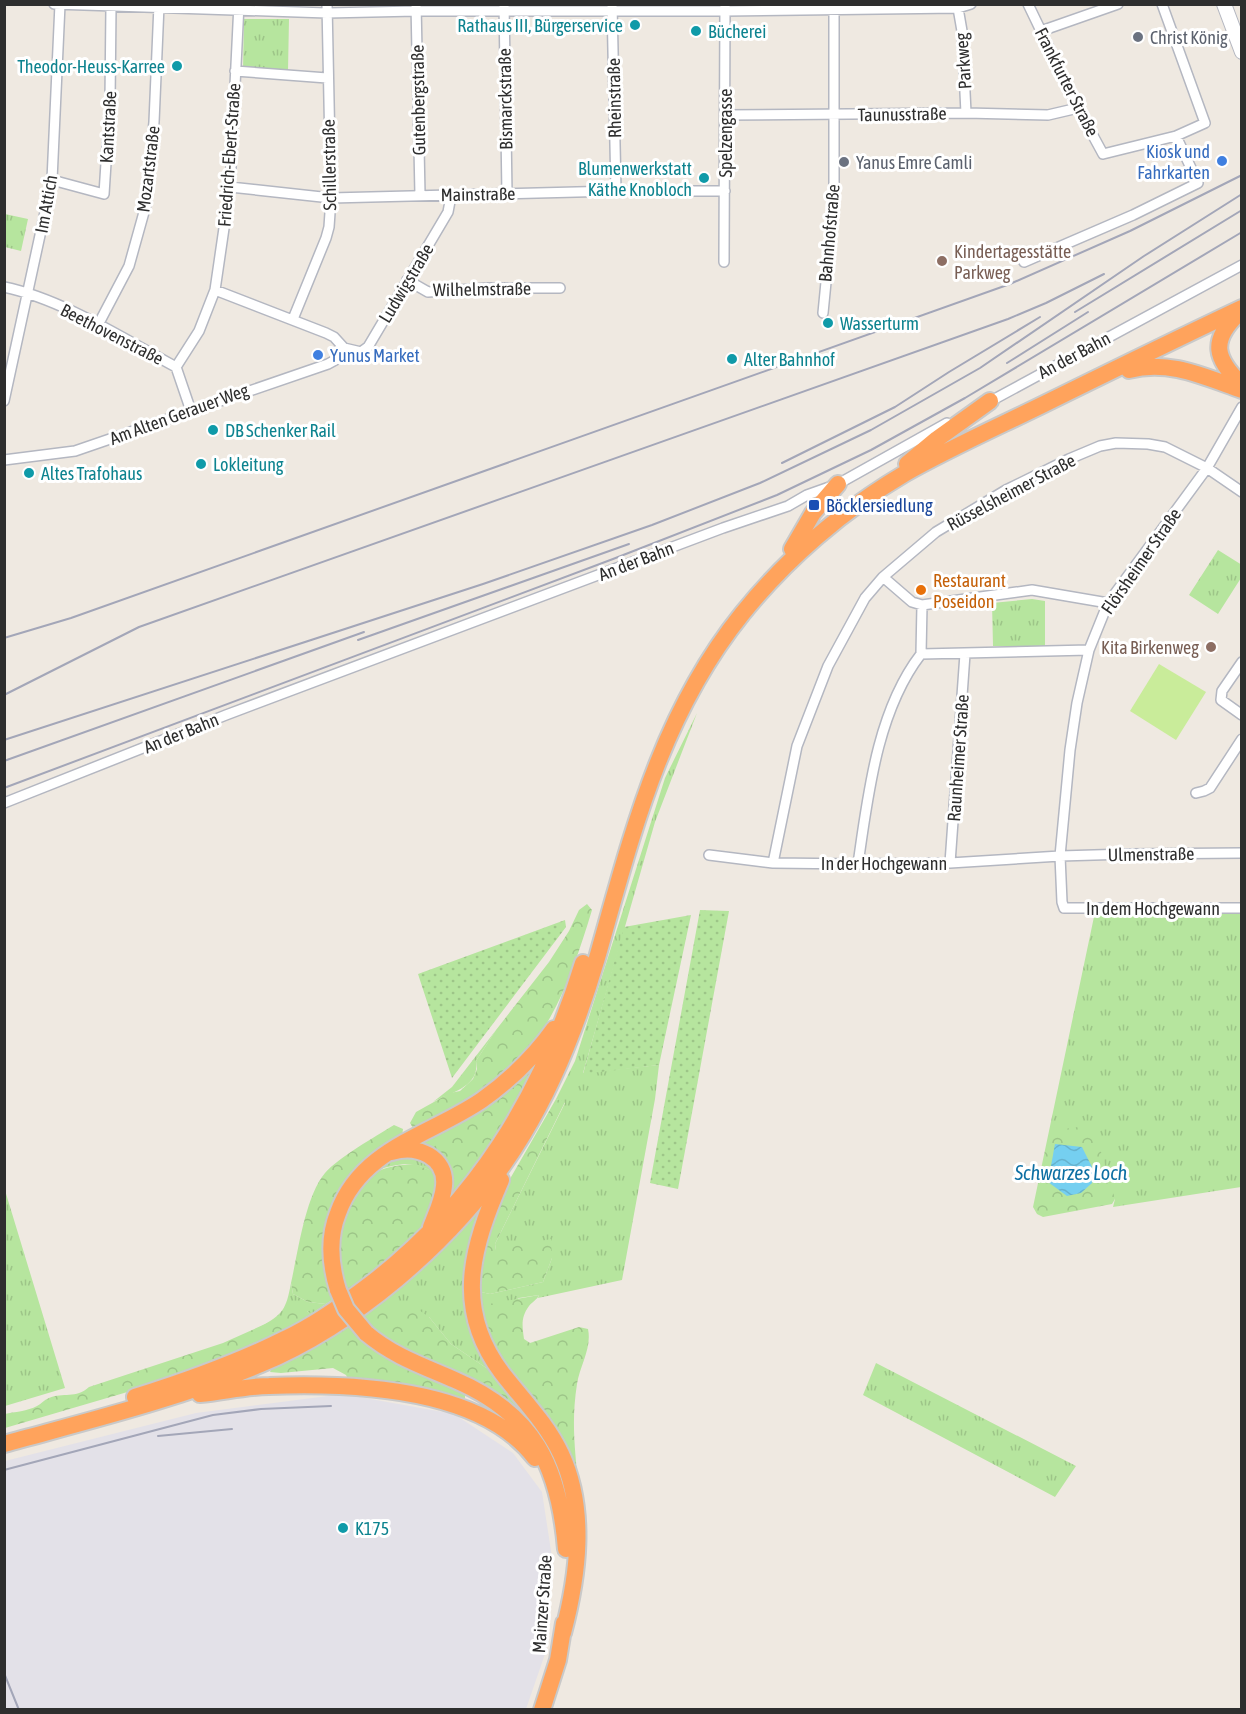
<svg xmlns="http://www.w3.org/2000/svg" width="1246" height="1714" viewBox="0 0 1246 1714" font-family="'Asap Condensed',sans-serif">
<defs>
<pattern id="grass-tufts" width="24" height="20" patternUnits="userSpaceOnUse" patternTransform="scale(1.5)"><rect width="24" height="20" fill="#b6e59e"/><path d="M3 7l-1-3M5 7V3M7 7l1-3M15 17l-1-3M17 17v-4M19 17l1-3" fill="none" stroke="#9dc588"/></pattern>
<pattern id="forest-crowns" width="20" height="18" patternUnits="userSpaceOnUse" patternTransform="scale(1.5)"><rect width="20" height="18" fill="#b6e59e"/><path d="M2 6a3 3 0 1 1 6 0M12 15a3 3 0 1 1 6 0" fill="none" stroke="#9dc588"/></pattern>
<pattern id="garden-dots" width="8" height="8" patternUnits="userSpaceOnUse" patternTransform="scale(1.5)"><rect width="8" height="8" fill="#b6e59e"/><path d="M2 2h.1M6 6h.1" fill="none" stroke="#9dc588" stroke-width="1.8" stroke-linecap="round"/></pattern>
<pattern id="water-waves" width="16" height="10" patternUnits="userSpaceOnUse" patternTransform="scale(1.5)"><rect width="16" height="10" fill="#75cff0"/><path d="M0 5q4-4 8 0t8 0" fill="none" stroke="#66b2ce"/></pattern>
</defs>
<rect width="100%" height="100%" fill="#efe9e1"/>
<path fill="#e3e1e8" d="M343,1394L454,1414L513,1453L542,1492L553,1564L545,1654L526,1709L5,1710V1461L196,1413Z"/>
<path fill="url(#grass-tufts)" d="M244,19H289L288,71L243,69Z
M5,214L28,219L21,251L5,247Z
M1218,550L1242,565L1241,578L1218,614L1189,595Z
M1032,599L1045,601V646H993L992,603Z
M697,713L655,822L583,1073L659,1065L655,1099L622,1280L538,1298L539,1295L519,1298L485,1316L482,1331L477,1288L481,1292L490,1294L543,1282L552,1258L496,1250L495,1244L565,1103L556,1099L575,1061L665,778Z
M1241,911V1187L1113,1207L1115,1199L1049,1131L1095,912Z
M496,1030L476,1061C480,1087 451,1092 433,1102L452,1087Z
M449,1123L481,1165L440,1214L448,1181L417,1145Z
M407,1154C424,1156 434,1161 439,1178C430,1169 419,1164 405,1164C396,1165 381,1167 374,1173C354,1188 339,1229 335,1252C334,1220 352,1179 380,1162C388,1157 397,1155 407,1154Z
M495,1184L467,1259L501,1378L451,1344L429,1317L360,1315Z
M4,1187L65,1388L5,1406H4Z
M291,1283L293,1294L308,1302L326,1304L311,1314L307,1311L260,1327C283,1314 286,1310 291,1283Z
M876,1363L1076,1466L1055,1497L863,1395Z"/>
<path fill="url(#forest-crowns)" d="M587,904L592,910C570,982 548,1047 483,1092C464,1106 441,1116 420,1128H413L410,1123L416,1112L450,1093L460,1091L473,1079L477,1069L476,1061L496,1030L549,962L569,931L579,910Z
M542,1057L481,1165C458,1176 446,1168 436,1145L441,1133L449,1123Z
M556,1099L565,1102L495,1244L496,1250L551,1239L552,1258L543,1282L490,1294L481,1292L477,1288L475,1265L500,1196Z
M394,1125L403,1129L402,1136C383,1149 361,1161 347,1179C320,1214 321,1260 332,1300L326,1304L308,1302L293,1294L291,1283C298,1252 305,1197 325,1173C339,1157 375,1137 394,1125Z
M1093,1125L1115,1199L1112,1204L1043,1217L1037,1214L1033,1207L1049,1131Z
M415,1164L432,1171L439,1178L431,1216L407,1243L346,1293L343,1289C341,1276 335,1248 337,1237C338,1230 344,1222 347,1216C362,1177 372,1166 415,1164Z
M539,1295C537,1300 533,1301 529,1306C521,1317 522,1325 524,1339L530,1343L579,1327L588,1329C592,1348 580,1365 577,1384C572,1416 574,1440 577,1472L575,1478L482,1331L485,1316L481,1310L483,1305Z
M413,1306L429,1317L451,1344L501,1378L522,1409H515L385,1342L360,1315L373,1309Z
M294,1311H307L311,1314L273,1339L175,1378L5,1428V1414C14,1412 28,1411 37,1406C41,1404 44,1400 49,1398C63,1392 76,1399 89,1387L223,1343Z
M345,1323L362,1340L465,1392V1398L461,1402L348,1379L346,1375L333,1368L281,1373L270,1372L272,1368Z"/>
<path fill="url(#garden-dots)" d="M700,910L729,911L678,1189L650,1183Z
M691,915L659,1065L583,1074L624,927Z
M565,920L566,927L452,1078L418,974Z"/>
<path fill="#c9ec9a" d="M1159,664L1206,692L1176,740L1130,711Z"/>
<path fill="url(#water-waves)" d="M1055,1144L1082,1147L1092,1167V1183L1081,1193L1067,1196L1048,1182Z"/>
<g fill="none" stroke-linecap="round" stroke-linejoin="round">
<defs>
<path id="street" d="M54,4L327,13L416,11H725L958,8L971,4
M416,4L420,195
M504,4L507,194
M612,4L616,191
M1028,4L1078,108L1103,154L1176,136L1205,123L1162,4
M958,8L962,31L966,113
M1041,31L1118,4
M235,71L327,78
M725,115L966,113L1048,115L1078,108
M52,180L104,194L110,101L111,6
M230,187L331,198L616,191H725
M724,262L725,4
M1024,262L1133,215L1198,183L1176,136
M407,280L428,292L488,288H560
M4,287C62,299 124,339 176,367L191,411
M215,290L326,333L334,337L344,348
M823,313L834,200V9L836,4
M293,319L326,238L329,227L331,198L327,4
M98,325L129,266L146,205L154,122L159,5
M344,348L361,352L368,347L448,212L451,196
M176,367L199,331L215,290L230,187L239,4
M4,401L52,180L60,4
M989,402L1242,265
M1242,407L1207,468L1108,603L1089,650L1077,703L1070,750L1060,856L1062,902L1064,908H1242
M4,460L75,451L328,364L339,358L344,348
M883,577L912,602L922,605L1032,590L1108,603
M921,654L1089,650
M921,654L922,605
M1242,662L1222,691L1221,700L1242,715
M1196,793L1204,791L1210,788L1242,739
M4,803L226,715L723,528L788,506L807,495L838,484L947,423
M709,855L773,863L858,864L950,863L1060,856L1128,854L1242,853
M773,863L797,746L828,666L865,598L883,577L936,532L1006,490L1069,459L1100,446L1116,443L1148,444L1165,447L1207,468L1242,492
M950,863L965,654
M858,864C868,795 877,711 921,654"/>
<path id="secondary" d="M1224,4L1242,52"/>
<path id="highway" d="M1238,314C1210,341 1215,359 1242,385
M1129,370C1168,359 1205,377 1242,390
M907,464L937,439L990,401
M792,549L813,513L838,484
M392,1152C417,1144 447,1157 444,1186C443,1200 436,1214 431,1227
M501,1180C472,1247 453,1308 502,1373C523,1400 547,1424 561,1454C587,1510 578,1576 563,1633
M338,1290C330,1264 328,1238 338,1213C361,1148 431,1135 482,1100C510,1080 534,1057 554,1029
M366,1333C393,1356 423,1366 455,1380C534,1414 559,1466 566,1549
M200,1394C223,1392 246,1386 269,1386C350,1383 481,1387 535,1458
M135,1397C186,1381 239,1362 287,1338C315,1325 340,1307 364,1289C476,1205 542,1096 583,963
M4,1444C91,1420 178,1399 261,1364C311,1343 355,1314 397,1279C505,1189 558,1091 597,958C632,835 660,716 742,614C786,559 843,510 904,474C948,449 995,428 1040,406C1107,373 1174,340 1242,308
M542,1710L558,1660L564,1623"/>
</defs>
<use href="#street" stroke="#b4b7c1" stroke-width="12"/>
<use href="#secondary" stroke="#b4b7c1" stroke-width="16"/>
<use href="#highway" stroke="#c9c9c9" stroke-width="20"/>
<use href="#street" stroke="#fff" stroke-width="9"/>
<use href="#secondary" stroke="#fff" stroke-width="14"/>
<use href="#highway" stroke="#ffa35c" stroke-width="16"/>
<path stroke="#a3a6b8" stroke-width="2" d="M1075,312L1242,210
M1007,363L1088,312
M782,463L895,407L949,372L1040,317
M4,638L71,618L1010,284L1130,231L1242,175
M358,640L629,544
M4,695L139,627L1008,319L1046,303L1104,274
M4,740L483,584L652,525L760,483L871,430L980,368L1144,256L1242,194
M4,761L364,632
M4,788L613,559L777,495L871,450L965,398L1242,232
M158,1436L232,1429
M4,1470L213,1415L261,1409L331,1406
M4,1673L19,1710"/>
<defs>
<path id="highway-bridge" d="M338,1290L346,1309L366,1333"/>
</defs>
<use href="#highway-bridge" stroke="#c9c9c9" stroke-width="20" stroke-linecap="butt"/>
<use href="#highway-bridge" stroke="#ffa35c" stroke-width="16"/>
</g>
<g fill="#0f9aa8" stroke="#fff" stroke-width="2">
<circle cx="635" cy="25" r="6"/>
<circle cx="696" cy="31" r="6"/>
<circle cx="177" cy="66" r="6"/>
<circle cx="704" cy="178" r="6"/>
<circle cx="828" cy="323" r="6"/>
<circle cx="732" cy="359" r="6"/>
<circle cx="213" cy="430" r="6"/>
<circle cx="201" cy="464" r="6"/>
<circle cx="29" cy="473" r="6"/>
<circle cx="343" cy="1528" r="6"/>
</g>
<g fill="#6b7280" stroke="#fff" stroke-width="2">
<circle cx="1138" cy="37" r="6"/>
<circle cx="844" cy="162" r="6"/>
</g>
<g fill="#3f7fe0" stroke="#fff" stroke-width="2">
<circle cx="1222" cy="161" r="6"/>
<circle cx="318" cy="355" r="6"/>
</g>
<g fill="#8d6e63" stroke="#fff" stroke-width="2">
<circle cx="942" cy="261" r="6"/>
<circle cx="1211" cy="647" r="6"/>
</g>
<rect fill="#1a4fb4" stroke="#fff" stroke-width="2" x="808" y="499" width="12" height="12" rx="3"/>
<circle fill="#e8710a" stroke="#fff" stroke-width="2" cx="921" cy="590" r="6"/>
<g text-anchor="middle" dominant-baseline="central" stroke-width="6" stroke-linejoin="round" paint-order="stroke">
<g font-size="18" fill="#0d838f" stroke="#fff" text-anchor="start">
<text x="623" y="25" text-anchor="end">Rathaus III, Bürgerservice</text>
<text x="708" y="31">Bücherei</text>
<text x="165" y="66" text-anchor="end">Theodor-Heuss-Karree</text>
<text x="692" y="168" text-anchor="end">Blumenwerkstatt<tspan x="692" dy="21">Käthe Knobloch</tspan></text>
<text x="840" y="323">Wasserturm</text>
<text x="744" y="359">Alter Bahnhof</text>
<text x="225" y="430">DB Schenker Rail</text>
<text x="213" y="464">Lokleitung</text>
<text x="41" y="473">Altes Trafohaus</text>
<text x="355" y="1528">K175</text>
</g>
<g font-size="18" fill="#5b616d" stroke="#fff" text-anchor="start">
<text x="1150" y="37">Christ König</text>
<text x="856" y="162">Yanus Emre Camli</text>
</g>
<g font-size="18" fill="#2e2e2e" stroke="#fff">
<text transform="translate(963 61) rotate(-94)">Parkweg</text>
<text transform="translate(1067 82) rotate(63)">Frankfurter Straße</text>
<text transform="translate(614 98) rotate(-91)">Rheinstraße</text>
<text transform="translate(505 99) rotate(-91)">Bismarckstraße</text>
<text transform="translate(418 100) rotate(-91)">Gutenbergstraße</text>
<text transform="translate(902 114) rotate(-1)">Taunusstraße</text>
<text transform="translate(108 127) rotate(-87)">Kantstraße</text>
<text transform="translate(725 133) rotate(-90)">Spelzengasse</text>
<text transform="translate(229 155) rotate(-86)">Friedrich-Ebert-Straße</text>
<text transform="translate(329 165) rotate(-91)">Schillerstraße</text>
<text transform="translate(148 169) rotate(-83)">Mozartstraße</text>
<text transform="translate(478 194) rotate(-1)">Mainstraße</text>
<text transform="translate(46 204) rotate(-80)">Im Attich</text>
<text transform="translate(829 233) rotate(-85)">Bahnhofstraße</text>
<text transform="translate(406 283) rotate(-59)">Ludwigstraße</text>
<text transform="translate(482 289) rotate(-1)">Wilhelmstraße</text>
<text transform="translate(112 334) rotate(27)">Beethovenstraße</text>
<text transform="translate(1074 355) rotate(-28)">An der Bahn</text>
<text transform="translate(179 414) rotate(-20)">Am Alten Gerauer Weg</text>
<text transform="translate(1011 492) rotate(-28)">Rüsselsheimer Straße</text>
<text transform="translate(636 561) rotate(-21)">An der Bahn</text>
<text transform="translate(1141 561) rotate(-55)">Flörsheimer Straße</text>
<text transform="translate(181 733) rotate(-22)">An der Bahn</text>
<text transform="translate(958 758) rotate(-86)">Raunheimer Straße</text>
<text transform="translate(1151 854) rotate(-1)">Ulmenstraße</text>
<text x="884" y="863">In der Hochgewann</text>
<text x="1153" y="908">In dem Hochgewann</text>
<text transform="translate(542 1604) rotate(-86)">Mainzer Straße</text>
</g>
<g font-size="18" fill="#366cbe" stroke="#fff" text-anchor="end">
<text x="1210" y="151">Kiosk und<tspan x="1210" dy="21">Fahrkarten</tspan></text>
<text x="330" y="355" text-anchor="start">Yunus Market</text>
</g>
<g font-size="18" fill="#785e54" stroke="#fff" text-anchor="start">
<text x="954" y="251">Kindertagesstätte<tspan x="954" dy="21">Parkweg</tspan></text>
<text x="1199" y="647" text-anchor="end">Kita Birkenweg</text>
</g>
<g font-size="18" fill="#164399" stroke="#fff" text-anchor="start">
<text x="826" y="505">Böcklersiedlung</text>
</g>
<g font-size="18" fill="#c56008" stroke="#fff" text-anchor="start">
<text x="933" y="580">Restaurant<tspan x="933" dy="21">Poseidon</tspan></text>
</g>
<g font-size="20" font-style="italic" fill="#0d6fa3" stroke="#fff">
<text x="1071" y="1172">Schwarzes Loch</text>
</g>
</g>
<rect width="1246" height="1714" fill="none" stroke="#2e2e2e" stroke-width="12"/>
</svg>
